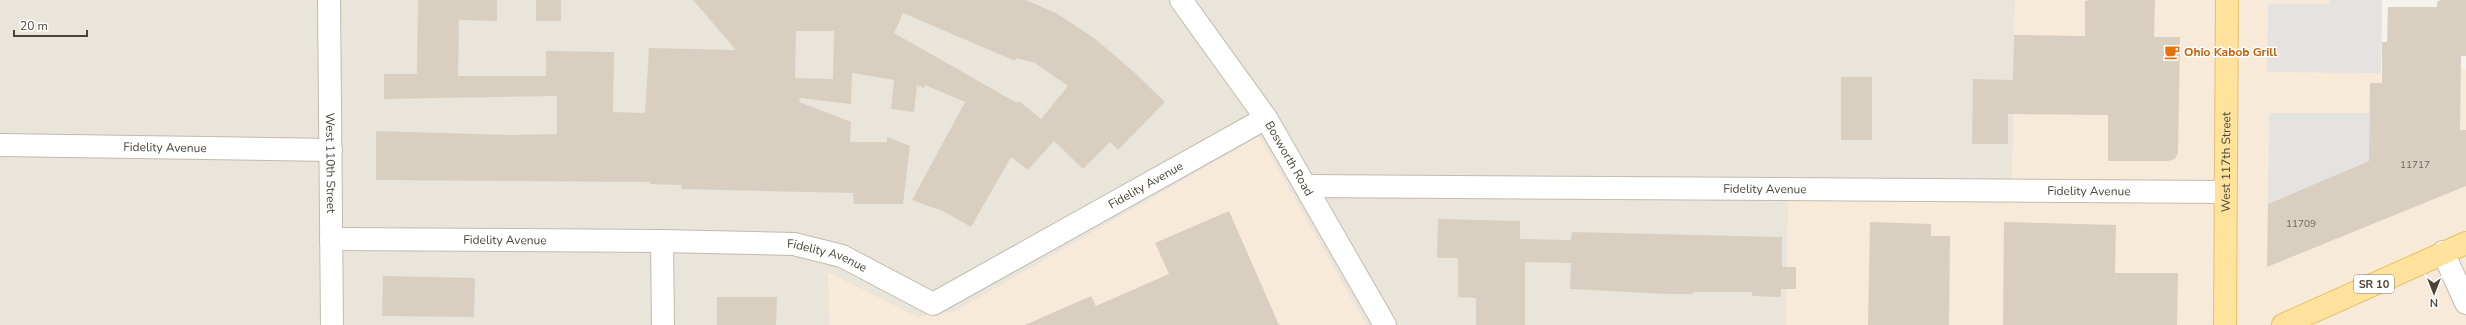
<svg xmlns="http://www.w3.org/2000/svg" width="2466" height="325" viewBox="0 0 2466 325" font-family="'Nunito Sans',sans-serif">
<rect width="100%" height="100%" fill="#f6f3ec"/>
<path fill="#eae5da" d="M0,0H2015L2012,202L1789,197L1786,325H1366L1259,137L954,312L917,317L829,273V325H0Z"/>
<path fill="#f7ead8" d="M2015,0H2382L2381,73L2466,70V325H1786L1788,197L2012,202Z
M1260,137L1366,325H829L828,273L917,317L954,312Z"/>
<path fill="#e5e3e0" d="M2329,0H2382L2381,73L2267,72L2268,4H2329Z
M2269,113H2369V161L2268,204Z"/>
<path fill="#d8cfc1" fill-rule="evenodd" d="M418,0H497V21L459,20L458,76H546V51L614,52L613,112L645,113L649,48L736,50L693,0H1026L1056,13L1094,38L1134,72L1165,102L1118,150L1110,142L1083,169L1054,141L1028,170L1011,157L971,227L945,212L912,200L965,102L925,85L924,88L917,85L914,112L891,109L894,80L852,73L851,104L800,98L799,102L851,122L850,142H887V137L910,146L903,204H854L853,193L681,189V185L650,184V182L376,180V131L511,135L557,134V96L384,99V74H417ZM903,13L1015,61L1016,58L1035,63L1068,86L1041,119L1019,101L1017,103L894,33ZM796,31H834L833,79L795,78Z
M536,0H561V21H536Z
M2091,0H2155L2154,37H2180L2178,153L2175,159L2168,161H2108V115L2008,114V144H1972L1973,79L2013,80L2014,35L2085,36V1Z
M2441,0H2466V56H2461L2460,130H2466V186L2267,267L2268,204L2369,161L2370,83H2382V42H2387L2388,7H2437V2Z
M1841,77H1872V140H1841Z
M1229,211L1279,325H1025L1091,296L1096,306L1169,274L1155,243Z
M1438,219L1520,221V239L1571,240L1572,232L1782,237V267H1796V289H1781V297L1752,296V292H1693V294H1668L1570,289L1571,263L1525,262V325H1476V298L1458,297V258H1437Z
M1870,222L1931,224V236H1950L1949,325H1868Z
M2004,222L2116,225L2115,273H2178L2177,325H2003Z
M383,276L475,278L474,317L382,316Z
M717,297H777L776,325H717Z"/>
<g fill="none" stroke-linecap="round" stroke-linejoin="round">
<defs>
<g id="minor">
<path id="s1" d="M329,0L332,325"/>
<path id="s2" d="M1181,0L1266,118L1385,325"/>
<path id="s3" d="M0,145L331,150"/>
<path id="s4" d="M1306,186L2225,192"/>
<path id="s5" d="M331,239L662,241L794,244L842,256L933,304L1266,118"/>
<path d="M662,241L663,325"/>
<path d="M2443,252L2466,303"/>
</g>
<g id="major">
<path id="s6" d="M2225,325L2227,0"/>
<path d="M2283,325L2466,243"/>
</g>
</defs>
<use href="#minor" stroke="#c2bbae" stroke-width="24"/>
<use href="#major" stroke="#e6c16a" stroke-width="24"/>
<use href="#minor" stroke="#fff" stroke-width="22"/>
<use href="#major" stroke="#ffe39c" stroke-width="22"/>
</g>
<defs>
<symbol id="cafe-bare" viewBox="-9 -9 18 18"><path d="M-5.5-4.5H6V0H3Q3 3.5 0 3.5H-2.5Q-5.5 3.5-5.5 0ZM3-3.2v2h1.7v-2ZM-6 4.5H4V6H-6Z" fill="#e8710a" stroke="#fff" stroke-width="2.5" paint-order="stroke"/></symbol>
</defs>
<g fill-rule="evenodd">
<use href="#cafe-bare" x="2161" y="41" width="22" height="22"/>
</g>
<g text-anchor="middle" dominant-baseline="central" stroke-width="3" stroke-linejoin="round" paint-order="stroke">
<g font-size="10" fill="#6e675b">
<text x="2415" y="165">11717</text>
<text x="2301" y="224">11709</text>
</g>
<rect fill="#fff" stroke="#817c74" stroke-width="1" x="2354" y="275" width="40" height="18" rx="3"/>
<g font-size="11" font-weight="bold" fill="#4b4439">
<text x="2374" y="284">SR 10</text>
</g>
<g font-size="12" font-weight="bold" fill="#c56008" stroke="#fff" text-anchor="start">
<text x="2184" y="52">Ohio Kabob Grill</text>
</g>
<g font-size="12" fill="#4b4439" stroke="#fff">
<text stroke="none"><textPath href="#s3" startOffset="165">Fidelity Avenue</textPath></text>
<text stroke="none"><textPath href="#s2" startOffset="192">Bosworth Road</textPath></text>
<text stroke="none"><textPath href="#s1" startOffset="163">West 110th Street</textPath></text>
<text stroke="none"><textPath href="#s6" startOffset="163">West 117th Street</textPath></text>
<text stroke="none"><textPath href="#s5" startOffset="859">Fidelity Avenue</textPath></text>
<text stroke="none"><textPath href="#s4" startOffset="459">Fidelity Avenue</textPath></text>
<text stroke="none"><textPath href="#s4" startOffset="783">Fidelity Avenue</textPath></text>
<text stroke="none"><textPath href="#s5" startOffset="174">Fidelity Avenue</textPath></text>
<text stroke="none"><textPath href="#s5" startOffset="498">Fidelity Avenue</textPath></text>
</g>
</g>
<g transform="translate(2434 293) rotate(180)" stroke="#ffffff" stroke-width="3" paint-order="stroke">
<path d="M0-3L7 15L0 10L-7 15Z" fill="#4b4439"/>
<text y="-6" font-size="11" font-weight="bold" text-anchor="middle" fill="#4b4439">N</text>
</g>
<path d="M14 30v6h73v-6" fill="none" stroke="#4b4439" stroke-width="2"/>
<text x="20" y="30" font-size="12" fill="#4b4439" stroke="#ffffff" stroke-width="3" paint-order="stroke">20 m</text>
</svg>
